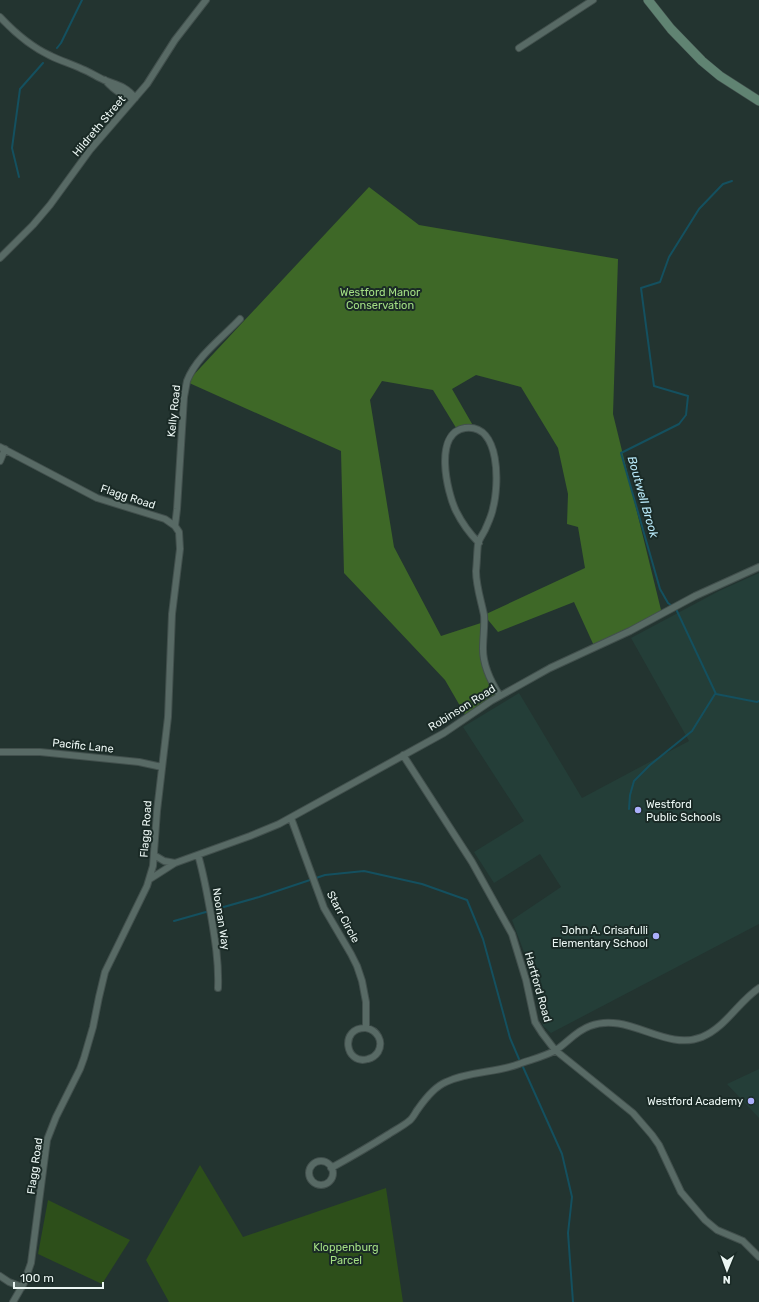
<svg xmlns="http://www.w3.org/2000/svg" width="759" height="1302" viewBox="0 0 759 1302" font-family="Rubik,sans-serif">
<rect width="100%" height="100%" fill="#233430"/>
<path fill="#243e38" d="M759,573V924L551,1033L543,1026L527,960L512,920L561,887L540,854L494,883L474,852L524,821L463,727L519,693L582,798L689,741L631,638L719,591Z
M759,1069V1118L727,1084Z"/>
<path fill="#2d4f1a" d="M200,1165L243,1237L386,1188L403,1302H169L146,1260Z
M48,1200L130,1240L102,1284L38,1254Z"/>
<path fill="#3e6827" d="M369,187L419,225L618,259L613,414L662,614L595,648L574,602L498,632L484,615L585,568L578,527L567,524L568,494L558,448L521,387L476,375L452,389L475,429L458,431L433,390L382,381L370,400L394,547L441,636L484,622L486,666L500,696L467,718L445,680L344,573L341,451L187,382Z"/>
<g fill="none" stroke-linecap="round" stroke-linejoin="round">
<path stroke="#14505f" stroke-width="2" d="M57,48L61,43L82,0
M19,177L12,148L20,89L43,63
M732,181L723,184L699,209L669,257L660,282L641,288L654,386L688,396L686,415L679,424L621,453L660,589L668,603L676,609L716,694L757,702L759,701
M629,809L630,795L634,781L650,765L692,731L715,694
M174,921L259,897L325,875L364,871L422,884L467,900L483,939L510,1038L519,1059
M523,1067L562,1154L572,1197L568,1233L573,1302"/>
<defs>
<path id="minor" d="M0,17C15,33 31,47 51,56C61,61 72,64 82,69C90,72 97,77 104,80C117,85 126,86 135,98
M519,48L593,0
M105,80C113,89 123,97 135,98
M0,258L33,225L50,205L90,150L147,84L175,40L206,0
M0,447L97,498L165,519L175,526L179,532L180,549L172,614L168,717L157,811L153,866L147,886L105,972L99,997L93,1027L84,1058L80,1069L56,1117L47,1140L31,1263L24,1283L13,1302
M0,461L5,449
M175,526L177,509L184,397C185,392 186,386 187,381C196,357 223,337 240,319
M479,543C469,533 462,523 456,511C447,492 433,433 465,428C501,423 499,486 493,508C492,515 488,523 485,530C483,534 479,539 478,544C477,552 477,562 476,571C476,586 481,600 484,615C485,626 483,637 483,649C483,666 491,682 500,696
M0,752H40L139,762L162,767
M403,755L472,862L512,934L526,980L535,1022L542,1033L555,1050L633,1113L652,1135L659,1145L681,1192L705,1220L717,1230L743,1241L759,1257
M291,818L324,908L351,954L357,966L362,981L366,1002V1028C339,1027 345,1066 368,1059C372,1058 376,1055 378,1052C384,1041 377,1030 366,1028
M154,855L164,861L175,863
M198,855C204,875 207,894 211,915C215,939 219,963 218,988
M150,879L175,863L250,836L279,824L444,733L491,701L550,668L630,631L695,596L759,567
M309 1173a12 12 0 1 1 24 0a12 12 0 1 1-24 0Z
M331,1168C351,1157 370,1146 389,1134C395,1130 403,1126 409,1121C413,1118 415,1113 418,1109C425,1099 434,1087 446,1082C469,1071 496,1073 519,1064C530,1060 546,1056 556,1050C568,1042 576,1031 590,1026C628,1011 665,1052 702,1037C726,1027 738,1002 759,988
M0,1276L9,1282L22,1287"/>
<path id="secondary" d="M648,0L671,29L702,61L720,76L759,101"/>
</defs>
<use href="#minor" stroke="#42504d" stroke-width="8"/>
<use href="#secondary" stroke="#42504d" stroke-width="10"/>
<use href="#minor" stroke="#586a65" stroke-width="6"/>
<use href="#secondary" stroke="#608372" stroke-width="9"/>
</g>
<g fill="#abaffb" stroke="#1a2a26" stroke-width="1.5">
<circle cx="638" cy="810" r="4"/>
<circle cx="656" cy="936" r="4"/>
<circle cx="751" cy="1101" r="4"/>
</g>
<g text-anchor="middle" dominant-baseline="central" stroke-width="4" stroke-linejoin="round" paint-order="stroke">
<g font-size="11" fill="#ebf6f3" stroke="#1a2a26">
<text transform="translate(99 126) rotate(-50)">Hildreth Street</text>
<text transform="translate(174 411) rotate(-84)">Kelly Road</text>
<text transform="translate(128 497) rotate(18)">Flagg Road</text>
<text transform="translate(462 708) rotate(-32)">Robinson Road</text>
<text transform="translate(83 746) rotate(6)">Pacific Lane</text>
<text transform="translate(146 829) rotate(-86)">Flagg Road</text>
<text transform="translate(343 917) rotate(62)">Starr Circle</text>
<text transform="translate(221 919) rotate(81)">Noonan Way</text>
<text transform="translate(538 987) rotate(74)">Hartford Road</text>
<text transform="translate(35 1166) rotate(-82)">Flagg Road</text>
</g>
<g font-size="11" fill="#a3df84" stroke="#1a2a26">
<text x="380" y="292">Westford Manor<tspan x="380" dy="13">Conservation</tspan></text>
<text x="346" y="1247">Kloppenburg<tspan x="346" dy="13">Parcel</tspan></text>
</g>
<g font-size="11" fill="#ebf6f3" stroke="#1a2a26" text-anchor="end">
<text x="646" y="804" text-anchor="start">Westford<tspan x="646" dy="13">Public Schools</tspan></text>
<text x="648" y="930">John A. Crisafulli<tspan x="648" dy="13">Elementary School</tspan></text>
<text x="743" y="1101">Westford Academy</text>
</g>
<g font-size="12" font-style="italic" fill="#b9eafa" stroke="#1a2a26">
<text transform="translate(643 497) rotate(74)">Boutwell Brook</text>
</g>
</g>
<g transform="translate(727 1270) rotate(181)" stroke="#1a2a26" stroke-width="3" paint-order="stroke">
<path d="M0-3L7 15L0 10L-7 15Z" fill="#ebf6f3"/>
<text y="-6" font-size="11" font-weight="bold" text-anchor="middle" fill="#ebf6f3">N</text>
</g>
<path d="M14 1282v6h89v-6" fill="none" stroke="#ebf6f3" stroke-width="2"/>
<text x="20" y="1282" font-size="12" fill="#ebf6f3" stroke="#1a2a26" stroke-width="3" paint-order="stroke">100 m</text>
</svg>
